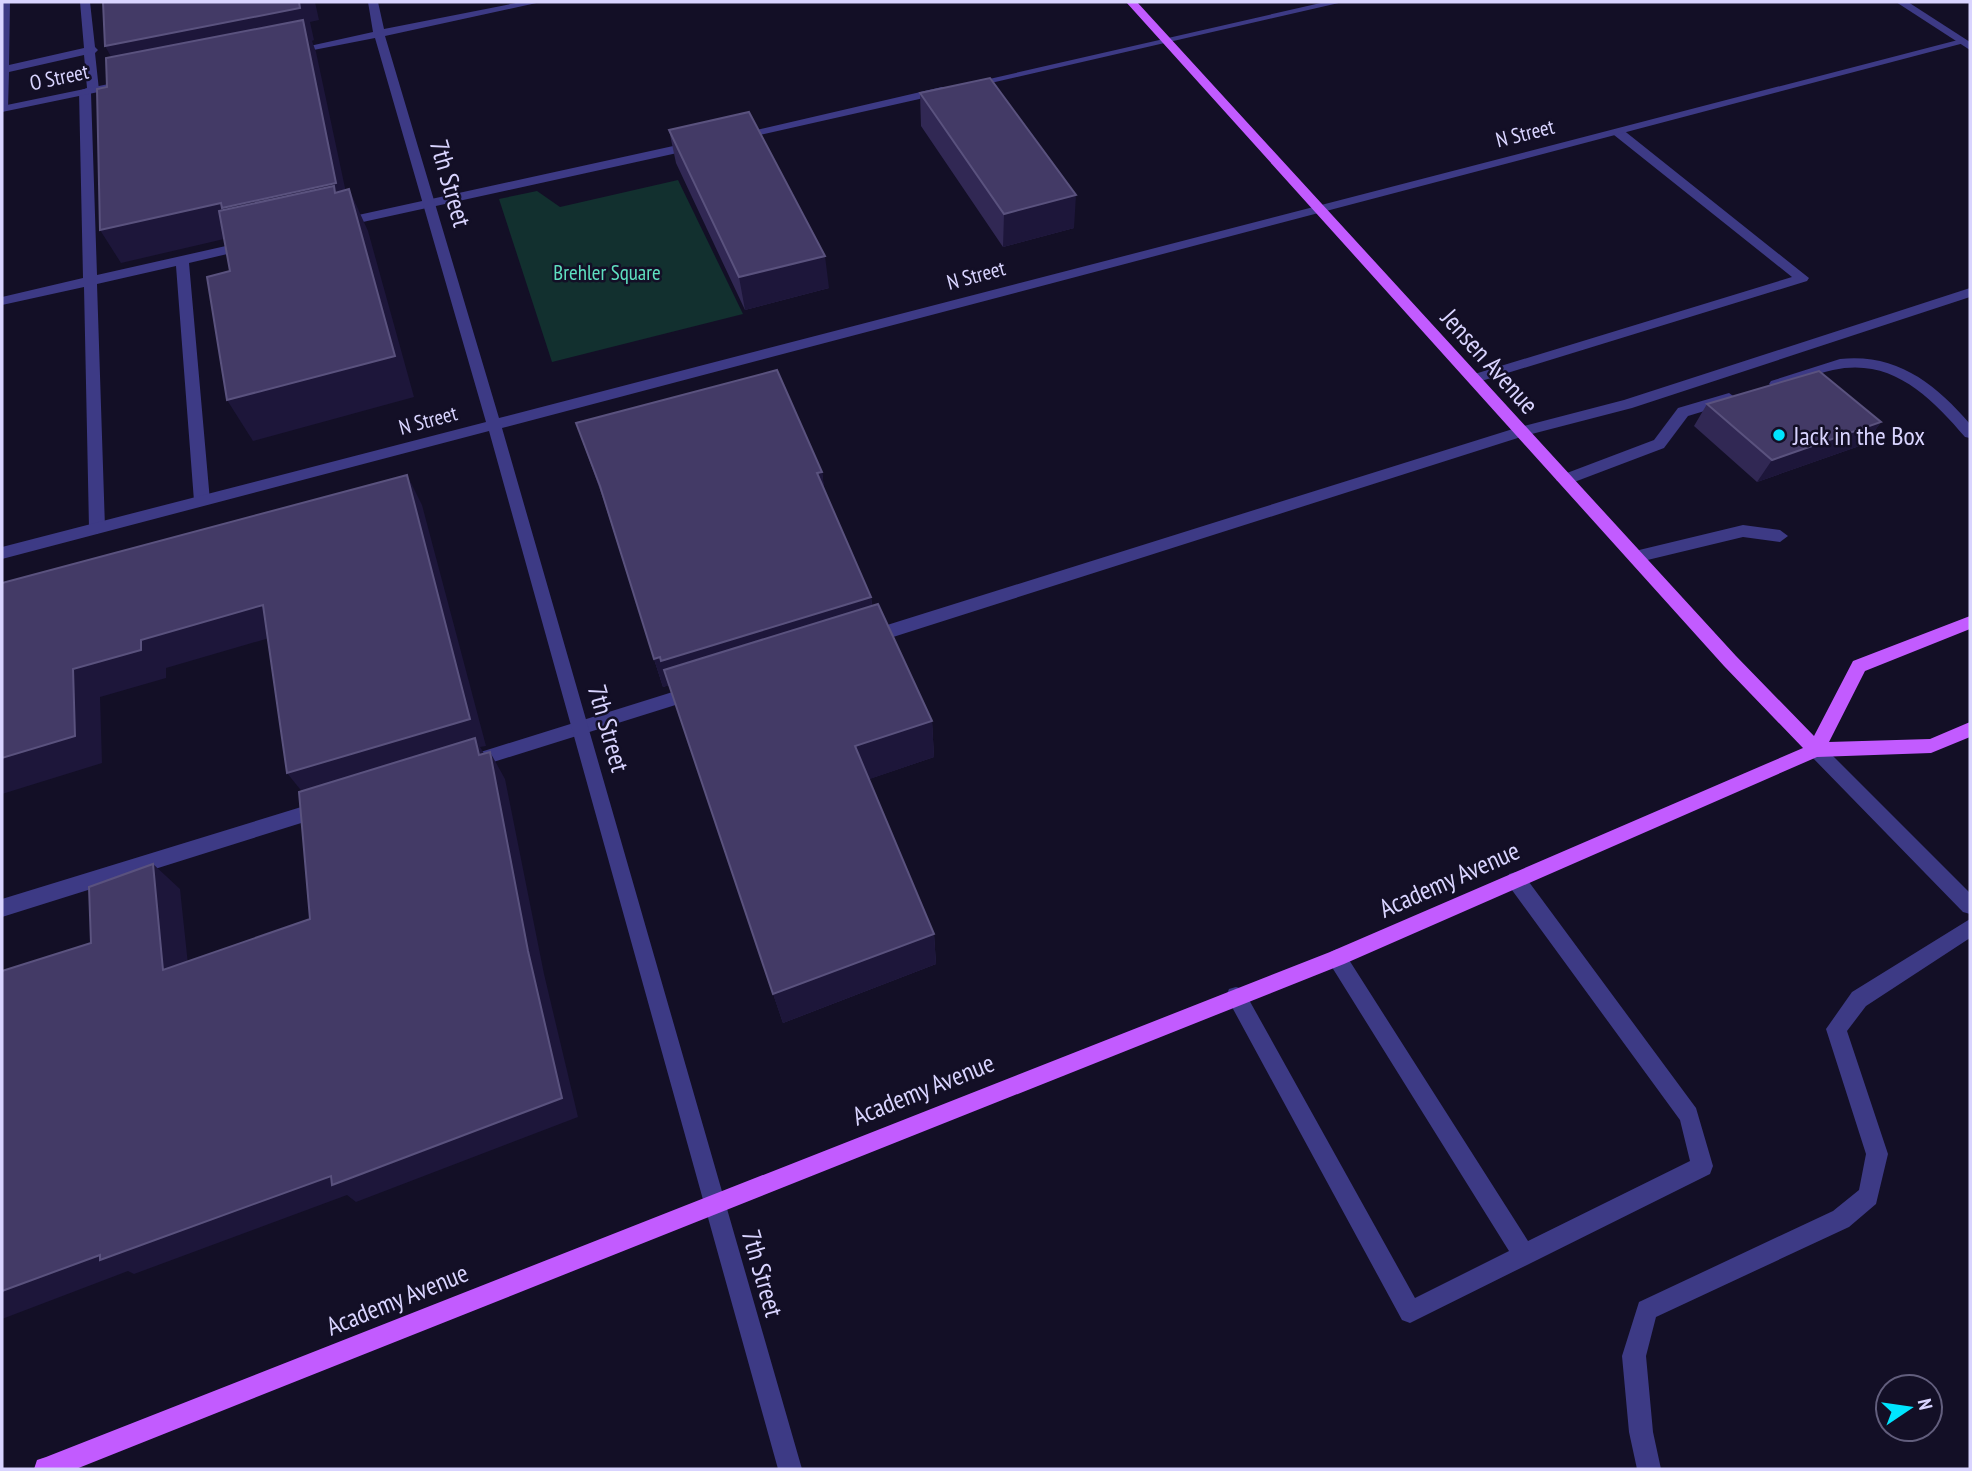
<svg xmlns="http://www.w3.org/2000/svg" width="1972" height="1471" viewBox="0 0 1972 1471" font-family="'PT Sans Narrow',sans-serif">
<rect width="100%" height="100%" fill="#130f26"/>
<path fill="#12302f" d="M678,180L743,314L552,362L499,199L537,191L560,207Z"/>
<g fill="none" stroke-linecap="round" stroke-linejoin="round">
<path fill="#3d3a85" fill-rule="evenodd" d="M2,2H10L9,65L84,48L80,2H90L95,47L98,50L95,53L99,90L91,93L97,275L248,241L255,245L253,248L189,263L210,501L207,505H197L194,501L176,266L97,284L105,528L97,534L89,528L84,287L2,305V297L83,278L79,91L87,88L84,55L9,72L8,109L2,112Z
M1325,2H1343L969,88L963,85Z
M942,87L946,89V93L737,140L731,136Z
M1614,129H1622L1809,278L1807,281L1478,382H1468V376L1792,277L1614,135Z
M696,141L702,145L700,148L340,227L334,223L340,219Z
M1970,288V297L1632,408L1524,436L868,645L860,638L868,631L1516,428L1624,400Z
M1840,359C1896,353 1935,383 1970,424V438L1965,437C1930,396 1891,357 1833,370C1813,374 1795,383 1776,389L1769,384L1771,381Z
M1729,393L1736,398L1734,402L1688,416L1664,448L1569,484L1564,485L1556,480L1559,476L1654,440L1678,408Z
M1743,525L1780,530L1788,536L1780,542L1743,537L1635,563L1627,557L1635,551Z
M695,685L701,687L704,692L701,697L471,769L465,767L462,762L465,757L471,755Z
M1816,743L1822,745L1970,893V914L1963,912L1810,755L1807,750L1810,745Z
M324,800L330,802L333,808L330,814L2,917V899Z
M1516,872L1523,874L1696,1108L1713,1166L1710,1174L1410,1323L1402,1320L1226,996L1229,989L1236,987L1243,989L1415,1298L1509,1251L1330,964L1327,958L1330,952L1337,949L1344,952L1528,1241L1690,1161L1680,1120L1509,886L1507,880L1509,874Z
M1970,919V938L1866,1006L1847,1031L1888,1154L1876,1204L1849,1227L1656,1317L1646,1356L1653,1432L1661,1469H1637L1629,1432L1622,1356L1639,1302L1833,1211L1859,1190L1866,1154L1826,1029L1852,992Z"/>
<path fill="#3d3a85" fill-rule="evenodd" d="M368,2H378L384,29L521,2H541L385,36L499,418L1958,40L1968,42L502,428L802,1469H778L489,431L2,559V547L486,422L375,38L293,54L287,51L373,32Z
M128,80L132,81V85L2,112V106Z"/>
<path fill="#3d3a85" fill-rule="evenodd" d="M1896,2H1908L1970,42V50Z"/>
<path fill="#c25bff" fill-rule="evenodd" d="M1126,2H1137L1736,656L1814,736L1853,661L1970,616V629L1865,671L1829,742L1930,739L1970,722V737L1931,753L1817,757L1344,964L76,1469H34L37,1460L46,1457L1330,952L1803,748L1724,666Z"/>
</g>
<path fill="#312854" d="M920,93L1074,228L1003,247L921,126Z
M669,130L829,288L745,310L676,163Z
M1707,404L1881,422L1865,444L1757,482L1694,426Z
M576,423L822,472L824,489L871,597L872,605L932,721L934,757L869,779L934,934L936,964L783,1023L669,685L663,687L654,659L604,501Z"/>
<path fill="#1d163a" d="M299,2H315L319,20L310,22L314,40L312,41L316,52L351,216L237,236L121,263L100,230L221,203L336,183L123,78L105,46Z
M349,189L368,231L414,397L253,441L227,400Z
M1076,195L1074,228L1003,247L1004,214Z
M825,256L829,288L745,310L739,277Z
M1881,422L1865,444L1757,482L1772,460Z
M822,472L826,501L817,473Z
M407,475L422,505L486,746L480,747L491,765L308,799L287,773Z
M871,597L874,625L663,687L654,659Z
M263,605L283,634L166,668V678L100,697L102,763L2,794V758L73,669L141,640Z
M932,721L934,757L861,782L855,746Z
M490,752L505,779L544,974L578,1117L356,1202L347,1195L134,1274L128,1271L2,1319V1291L528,951Z
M153,864L180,889L191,993L163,970Z
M934,934L936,964L783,1023L773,994Z"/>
<path fill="#433a66" stroke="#5a527e" stroke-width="2" d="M103,2H299L300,8L105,46Z
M303,20L336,183L222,208L221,203L100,230L97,89L107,87L106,58Z
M990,78L1076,195L1004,214L920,93Z
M749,112L825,256L739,277L669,130Z
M334,186L335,193L349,189L395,356L227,400L207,277L230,271L219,211Z
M777,370L822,472L817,473L871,597L661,661L660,657L654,659L600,486L576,423Z
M1819,371L1881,422L1772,460L1707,404Z
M407,475L470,719L287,773L263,605L141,640V650L73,669L75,736L2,758V583Z
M878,604L932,721L855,746L934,934L773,994L664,670Z
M475,738L479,755L490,752L528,951L562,1098L332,1185L331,1176L100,1260V1255L2,1291V971L91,943L89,887L153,864L163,970L310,919L299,792Z"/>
<circle fill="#00e5ff" stroke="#130f26" stroke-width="2.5" cx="1779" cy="435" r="7"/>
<g text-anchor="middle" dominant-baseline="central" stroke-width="5" stroke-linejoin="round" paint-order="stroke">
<g font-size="21" fill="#d9d4ff" stroke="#130f26">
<text transform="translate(59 77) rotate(-12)">O Street</text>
<text transform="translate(1525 133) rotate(-14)">N Street</text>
<text transform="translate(976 275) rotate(-15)">N Street</text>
<text transform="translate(428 420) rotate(-15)">N Street</text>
</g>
<g font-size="21" fill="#5fe0c0" stroke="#130f26">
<text x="607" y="272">Brehler Square</text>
</g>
<g font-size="26" fill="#d9d4ff" stroke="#130f26">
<text transform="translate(451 183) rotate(74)">7th Street</text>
<text transform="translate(1490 361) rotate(48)">Jensen Avenue</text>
<text transform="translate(609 728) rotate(74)">7th Street</text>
<text transform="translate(1449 879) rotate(-24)">Academy Avenue</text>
<text transform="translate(923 1089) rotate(-22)">Academy Avenue</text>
<text transform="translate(763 1273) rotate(74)">7th Street</text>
<text transform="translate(397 1299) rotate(-22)">Academy Avenue</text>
</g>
<g font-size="26" fill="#d9d4ff" stroke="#130f26" text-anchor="start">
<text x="1793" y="435">Jack in the Box</text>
</g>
</g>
<rect width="1972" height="1471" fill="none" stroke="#d9d4ff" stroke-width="7"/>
<g transform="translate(1909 1408) rotate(77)"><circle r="33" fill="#130f26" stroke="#625e7d" stroke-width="2"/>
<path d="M0-5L12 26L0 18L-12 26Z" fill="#00e5ff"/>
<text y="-10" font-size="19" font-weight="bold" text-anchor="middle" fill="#d9d4ff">N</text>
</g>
</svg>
